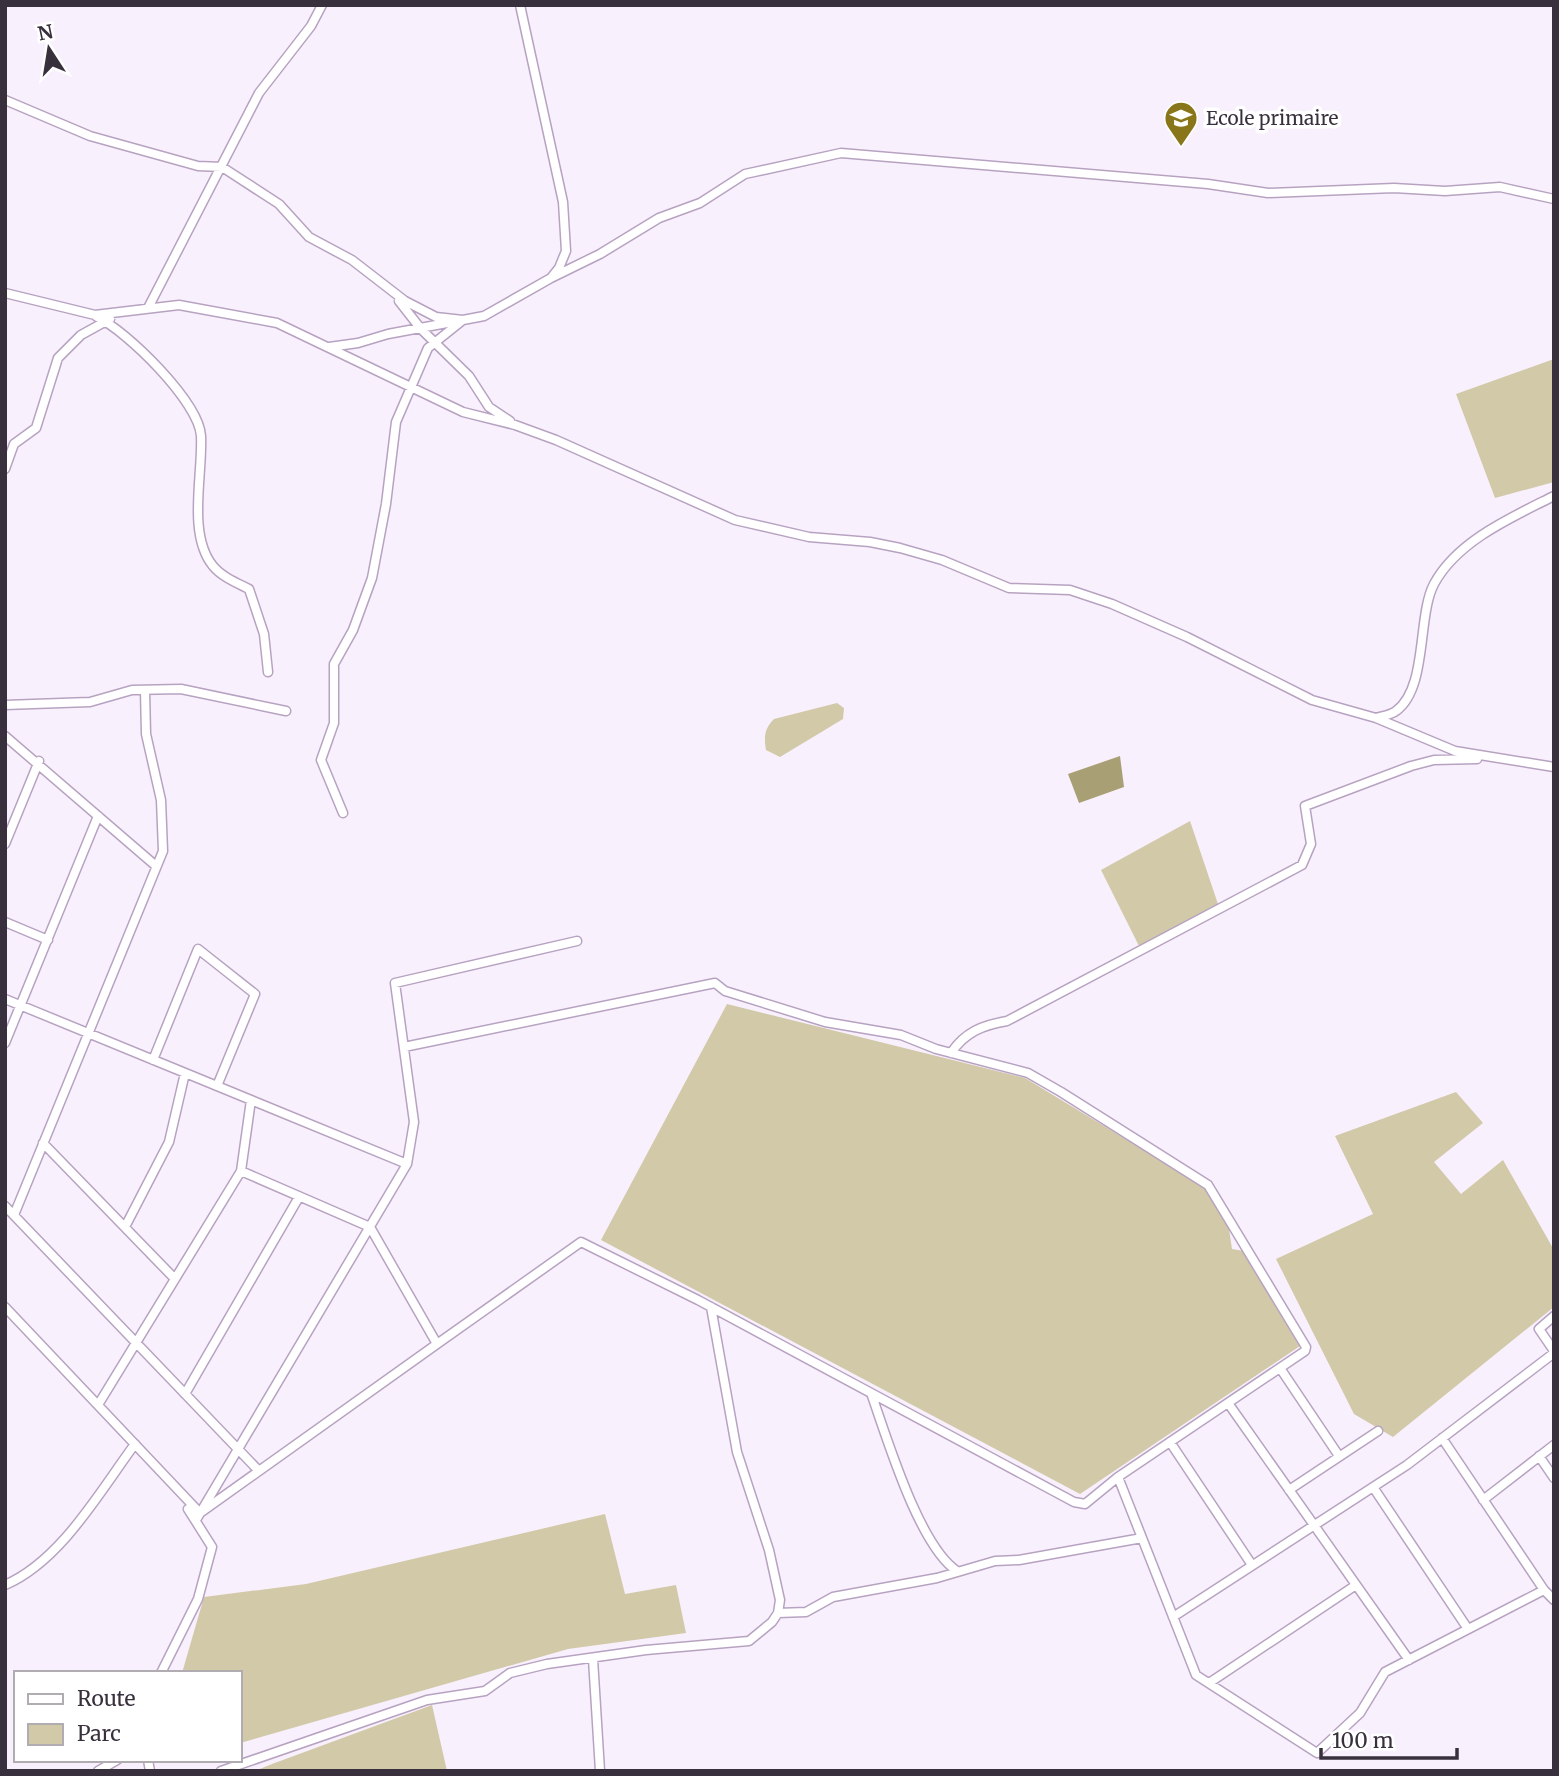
<svg xmlns="http://www.w3.org/2000/svg" width="1559" height="1776" viewBox="0 0 1559 1776" font-family="Merriweather,serif">
<rect width="100%" height="100%" fill="#f9f0fd"/>
<path fill="#d1c9a8" d="M1554,359V482L1495,498L1456,394Z
M837,703L844,708L843,719L780,757L766,750C764,737 764,729 774,719Z
M1190,821L1219,907L1140,948L1101,870Z
M727,1004L1025,1078L1208,1189L1228,1222L1232,1249L1244,1251L1300,1346L1080,1494L601,1240Z
M1456,1092L1483,1123L1434,1162L1461,1194L1503,1160L1554,1250V1307L1393,1437L1354,1414L1276,1259L1373,1214L1335,1136Z
M605,1514L625,1594L676,1585L686,1633L568,1649L240,1743V1673H182L204,1597L306,1584Z
M432,1705L447,1771H255L272,1764Z"/>
<path fill="#a99f74" d="M1120,756L1124,787L1079,803L1068,774Z"/>
<g fill="none" stroke-linecap="round" stroke-linejoin="round">
<defs>
<path id="minor" d="M5,100L90,136L198,166L222,167L279,204L309,237L352,260L405,301L436,317L463,320L484,316L551,278L559,268L566,251L563,202L520,5
M551,278L600,254L659,218L700,203L745,174L841,153L1208,184L1268,193L1394,188L1445,191L1500,187L1554,199
M5,293L95,315L179,305L277,323L463,412L515,425L556,440L735,520L809,537L870,542L900,548L942,560L1009,588L1070,590L1112,604L1187,637L1312,700L1376,718L1455,751L1554,767
M399,301L421,329L469,376L489,407L510,421
M148,308L259,93L311,26L322,5
M97,317C127,331 199,402 201,436C203,475 187,534 213,566C222,577 237,583 249,589L264,634L268,672
M329,347L358,343L388,334L463,320L428,348L396,422L386,504L372,578L353,630L334,664V723L321,760L343,813
M5,469L14,444L36,428L58,358L81,335L110,319
M5,705L90,702L132,690L181,689L286,711
M1376,718C1382,716 1391,715 1396,711C1428,688 1417,616 1434,584C1457,541 1512,517 1554,496
M5,736L156,866
M5,844L39,761
M5,922L48,940
M5,999L407,1164
M5,1043L98,816
M404,1047L715,983L725,991L825,1022L901,1035L936,1049L1028,1073L1061,1092L1208,1185L1306,1347L1305,1351L1118,1477L1085,1504L1074,1502L698,1300L581,1242L437,1344
M951,1053C965,1032 983,1025 1007,1021L1302,865L1311,844L1305,806L1411,766L1434,760L1477,759
M153,1060L198,949L255,994L217,1086
M43,1143L175,1279
M5,1206L259,1471
M14,1215L163,851L161,800L146,734L145,690
M125,1227L169,1142L185,1073
M5,1307L200,1513L437,1344L370,1227L241,1171
M1554,1316L1539,1329L1554,1351
M1280,1368L1339,1456
M871,1393C887,1438 919,1546 957,1571
M185,1394L299,1197
M1228,1403L1409,1660
M98,1405L241,1171L251,1100
M1442,1438L1544,1590L1554,1600
M1170,1442L1252,1565
M1539,1456L1554,1478
M1118,1477L1196,1675L1317,1753L1360,1713L1385,1672L1544,1590
M1373,1487L1468,1629
M1289,1490L1378,1431
M1483,1500L1554,1445
M196,1520L407,1164L414,1122L395,983L577,941
M5,1585C61,1561 100,1491 135,1444
M778,1613L806,1612L833,1597L937,1578L995,1561L1019,1560L1142,1538
M1173,1617L1407,1465L1554,1353
M593,1659L600,1771
M161,1673L198,1599L212,1547L188,1509
M1209,1683L1356,1585
M148,1760L150,1771
M98,1771L117,1760
M221,1771L427,1700L485,1691L510,1673L547,1664L646,1650L749,1641L772,1622L778,1613L780,1600L769,1550L737,1452L711,1307"/>
</defs>
<use href="#minor" stroke="#b7a3c1" stroke-width="11"/>
<use href="#minor" stroke="#fff" stroke-width="8"/>
</g>
<defs>
<symbol id="school-pin" viewBox="-11 -11 22 30"><path d="M0 17L-7.5 6A9.5 9.5 0 1 1 7.5 6Z" fill="#89761a" stroke="#fff"/><path d="M0-5L7-2L0 1L-7-2ZM-4 1L0 2.5L4 1V4Q0 6-4 4Z" fill="#fff"/></symbol>
</defs>
<g fill-rule="evenodd">
<use href="#school-pin" x="1162" y="99" width="38" height="52"/>
</g>
<g text-anchor="middle" dominant-baseline="central" stroke-width="7" stroke-linejoin="round" paint-order="stroke">
<g font-size="19" fill="#39303d" stroke="#fff" text-anchor="start">
<text x="1206" y="118">Ecole primaire</text>
</g>
</g>
<rect width="1559" height="1776" fill="none" stroke="#39303d" stroke-width="14"/>
<rect x="14" y="1671" width="228" height="91" fill="#ffffff" stroke="#b0acb1" stroke-width="2"/>
<rect x="28" y="1694" width="35" height="10" fill="#ffffff" stroke="#b0acb1" stroke-width="2"/>
<text x="77" y="1706" font-size="21" fill="#39303d">Route</text>
<rect x="28" y="1724" width="35" height="21" fill="#d1c9a8" stroke="#b0acb1" stroke-width="2"/>
<text x="77" y="1741" font-size="21" fill="#39303d">Parc</text>
<g transform="translate(49 49) rotate(348)" stroke="#ffffff" stroke-width="5" paint-order="stroke">
<path d="M0-5L12 26L0 18L-12 26Z" fill="#39303d"/>
<text y="-10" font-size="19" font-weight="bold" text-anchor="middle" fill="#39303d">N</text>
</g>
<path d="M1321 1748v10h136v-10" fill="none" stroke="#39303d" stroke-width="3.5"/>
<text x="1332" y="1748" font-size="21" fill="#39303d" stroke="#ffffff" stroke-width="5" paint-order="stroke">100 m</text>
</svg>
